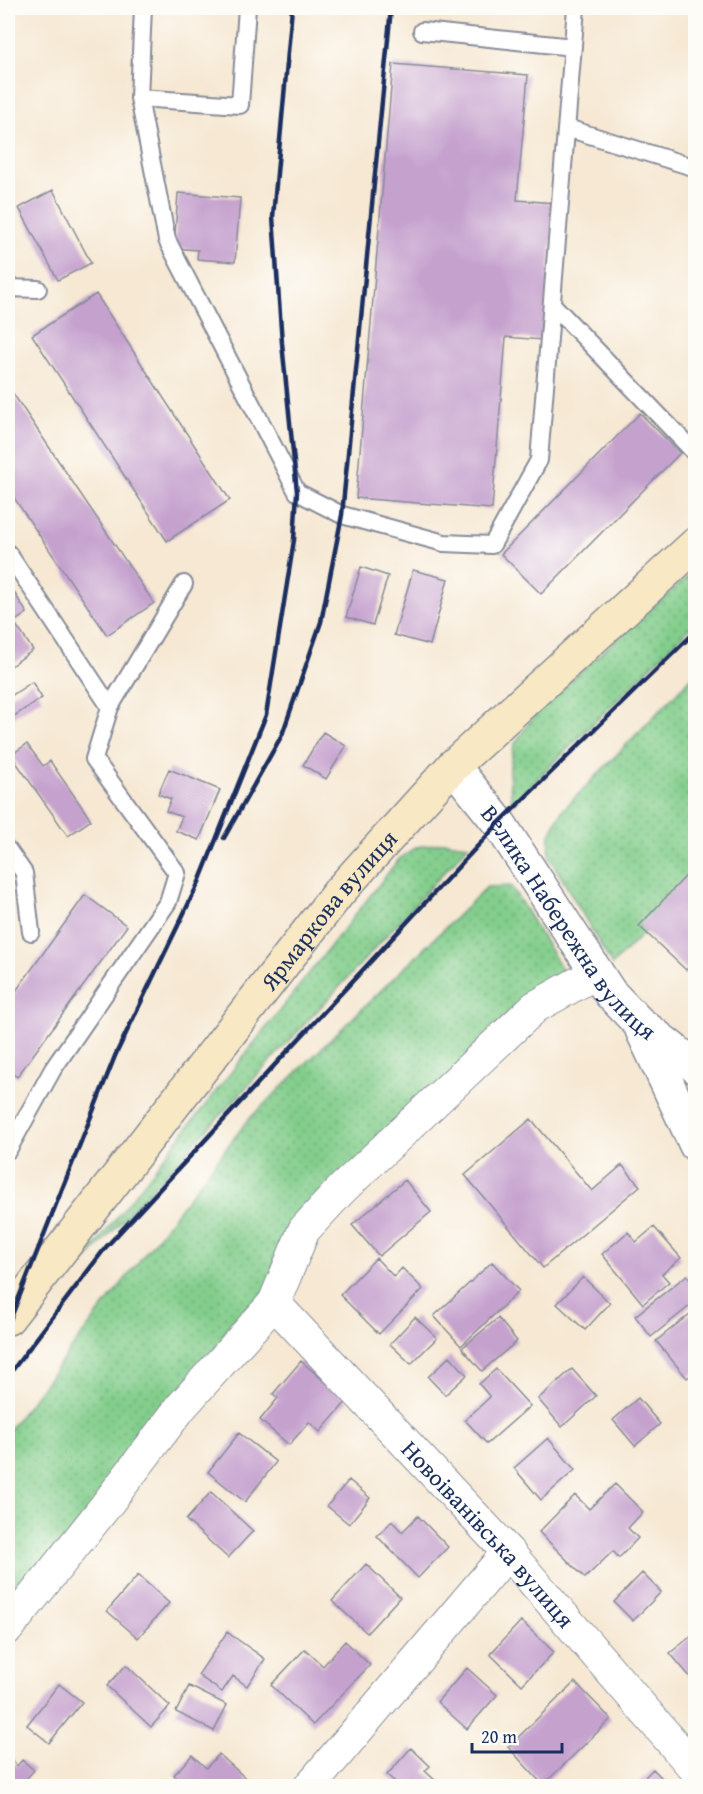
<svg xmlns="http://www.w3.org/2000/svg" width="703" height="1794" viewBox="0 0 703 1794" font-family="'Gentium Book Plus',serif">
<defs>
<pattern id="grass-dots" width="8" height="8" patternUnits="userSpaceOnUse" patternTransform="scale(1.5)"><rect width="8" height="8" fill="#83ce8c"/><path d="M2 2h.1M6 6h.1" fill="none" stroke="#6aa876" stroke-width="1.8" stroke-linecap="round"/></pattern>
</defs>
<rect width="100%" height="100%" fill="#fdfcf7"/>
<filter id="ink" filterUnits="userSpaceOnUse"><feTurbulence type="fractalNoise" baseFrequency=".0167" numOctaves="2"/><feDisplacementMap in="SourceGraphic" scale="12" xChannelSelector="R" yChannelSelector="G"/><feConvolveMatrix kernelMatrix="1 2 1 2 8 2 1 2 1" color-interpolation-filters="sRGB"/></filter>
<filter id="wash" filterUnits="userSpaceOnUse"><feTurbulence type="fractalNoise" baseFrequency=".008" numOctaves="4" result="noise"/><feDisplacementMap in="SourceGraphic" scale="24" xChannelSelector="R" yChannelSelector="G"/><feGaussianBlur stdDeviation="1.35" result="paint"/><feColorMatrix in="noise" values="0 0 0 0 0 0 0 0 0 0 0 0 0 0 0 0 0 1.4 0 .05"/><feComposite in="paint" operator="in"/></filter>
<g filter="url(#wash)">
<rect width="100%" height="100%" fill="#f6e8d3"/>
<path fill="url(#grass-dots)" stroke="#4f7e75" stroke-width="1.5" d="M695,570V623L512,804L509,772L514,745L539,708Z
M695,674V881L612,965L549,856L550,834L562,811Z
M445,842L469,845L344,982L70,1277L399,859L417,847Z
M511,886L567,977L302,1223L269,1301L8,1617V1431L248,1120L487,887Z"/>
<g id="blocks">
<path fill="#c5a1ce" d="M393,64L528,75L517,200L555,203L543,340L506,337L492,509L356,498Z
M53,190L91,263L58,280L19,208Z
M178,193L240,198L235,262L197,259L198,250L174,248Z
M96,294L230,500L167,541L32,335Z
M8,386L154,603L107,635L8,489Z
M640,413L680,453L541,594L501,554Z
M361,567L388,576L373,625L346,617Z
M413,570L448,579L430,645L394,635Z
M8,583L27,613L14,622L33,650L8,668Z
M32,682L42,698L11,718L8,714V698Z
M323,732L346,746L326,779L303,765Z
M27,744L43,766L50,761L91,820L68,836L11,755Z
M169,769L220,790L199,840L176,831L182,817L166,811L171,799L158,794Z
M696,865V959L686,970L639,926Z
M85,895L127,926L17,1077L8,1070V1002Z
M531,1119L592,1191L622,1165L640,1186L543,1268L465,1175Z
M405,1180L431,1212L379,1256L352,1225Z
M654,1227L681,1258L662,1274L669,1282L643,1304L602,1254L628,1232L636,1242Z
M376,1258L394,1277L402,1268L423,1289L379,1334L340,1295Z
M492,1262L519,1291L461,1346L434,1316Z
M687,1275L696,1285V1301L651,1337L635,1316Z
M583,1277L610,1303L585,1330L557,1304Z
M696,1309V1371L687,1378L656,1341Z
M415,1317L437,1338L411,1364L390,1344Z
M498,1318L517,1341L482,1371L462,1348Z
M450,1356L467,1375L445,1395L428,1377Z
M301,1361L347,1401L320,1432L309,1422L289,1445L260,1420L278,1398L273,1394Z
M496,1369L530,1406L487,1444L465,1420L490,1397L479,1384Z
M572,1369L596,1396L562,1427L538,1399Z
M638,1398L660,1424L635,1446L613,1420Z
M239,1433L276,1462L245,1502L208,1472Z
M548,1438L575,1470L541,1500L514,1468Z
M349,1480L370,1498L349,1524L327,1506Z
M615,1484L643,1512L628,1528L638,1538L619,1558L613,1551L585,1578L539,1532L575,1495L589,1509Z
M211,1492L253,1531L228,1558L186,1520Z
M418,1516L448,1547L418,1578L377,1536L392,1521L402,1532Z
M366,1564L400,1597L367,1633L332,1601Z
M642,1573L661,1592L633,1621L614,1602Z
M138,1575L169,1603L138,1638L107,1611Z
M521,1621L554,1652L522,1685L490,1654Z
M227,1632L265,1659L247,1686L233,1676L222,1692L198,1675Z
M696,1632V1684L670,1653Z
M345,1641L370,1665L313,1725L271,1685L305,1649L323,1666Z
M126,1665L170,1706L151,1727L107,1686Z
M467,1668L497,1695L467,1729L437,1702Z
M575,1682L611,1719L543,1785L508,1747Z
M59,1684L82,1702L49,1743L27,1725Z
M189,1686L227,1705L214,1731L176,1712Z
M411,1748L430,1766L425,1771L437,1782L433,1786H400L387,1775Z
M219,1754L254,1786H187L174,1775L192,1755L206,1768Z
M8,1757L17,1766L22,1760L34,1770L20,1786H8Z
M653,1769L670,1786H636Z"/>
</g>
</g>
<g filter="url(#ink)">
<use href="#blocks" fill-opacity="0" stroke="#888c98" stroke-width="1.5"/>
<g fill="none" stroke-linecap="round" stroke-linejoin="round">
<defs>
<path id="service" d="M143,8L139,98L167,240L297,492L342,515L444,543L492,545L539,460L576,8
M422,31L573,47
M139,98L240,105L247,8
M567,128L696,168
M8,288L38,289
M552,304L696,454
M8,553L110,707
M8,850L24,873L31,932
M8,1150L53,1069L168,902L177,873L94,759L110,707L184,584"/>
<g id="minor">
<path id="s1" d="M274,1303L508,1552L696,1770"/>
<path d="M8,1628L104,1508L181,1407L274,1303L304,1230L342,1189L535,1007L596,973"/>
<path d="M310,1786L508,1552"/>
</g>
<g id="tertiary">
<path id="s2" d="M453,766L499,823L610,993L638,1022L696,1067"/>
<path d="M642,1030L696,1145"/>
</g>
<g id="secondary">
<path id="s3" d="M8,1318L339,892L453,766L696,544"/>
</g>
</defs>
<use href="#service" stroke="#888c98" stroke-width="20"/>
<use href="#minor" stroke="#888c98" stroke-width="34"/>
<use href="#tertiary" stroke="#888c98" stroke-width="36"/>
<use href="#secondary" stroke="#888c98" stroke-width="36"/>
<use href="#service" stroke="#fff" stroke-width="16"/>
<use href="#minor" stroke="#fff" stroke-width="32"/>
<use href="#tertiary" stroke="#fff" stroke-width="33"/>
<use href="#secondary" stroke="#f8e8c3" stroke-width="33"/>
<path stroke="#1b2f5e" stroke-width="4.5" d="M224,838L282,735L321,622L342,515L391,8
M8,1325L115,1056L199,882L266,715L294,540L297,492L282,343L273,217L292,8
M8,1376L106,1247L499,823L696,631"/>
</g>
</g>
<g text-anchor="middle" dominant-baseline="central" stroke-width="5" stroke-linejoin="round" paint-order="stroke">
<g font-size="24" fill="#1b2f5e" stroke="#fdfcf7">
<text stroke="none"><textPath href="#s3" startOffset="519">Ярмаркова вулиця</textPath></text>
<text stroke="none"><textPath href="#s2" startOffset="195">Велика Набережна вулиця</textPath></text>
<text stroke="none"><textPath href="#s1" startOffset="315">Новоіванівська вулиця</textPath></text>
</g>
</g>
<rect width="703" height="1794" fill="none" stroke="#fdfcf7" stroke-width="30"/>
<path d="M472 1743v9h90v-9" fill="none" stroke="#1b2f5e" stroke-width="3"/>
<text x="481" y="1743" font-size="18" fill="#1b2f5e" stroke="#fdfcf7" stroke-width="4.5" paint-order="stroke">20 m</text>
</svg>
